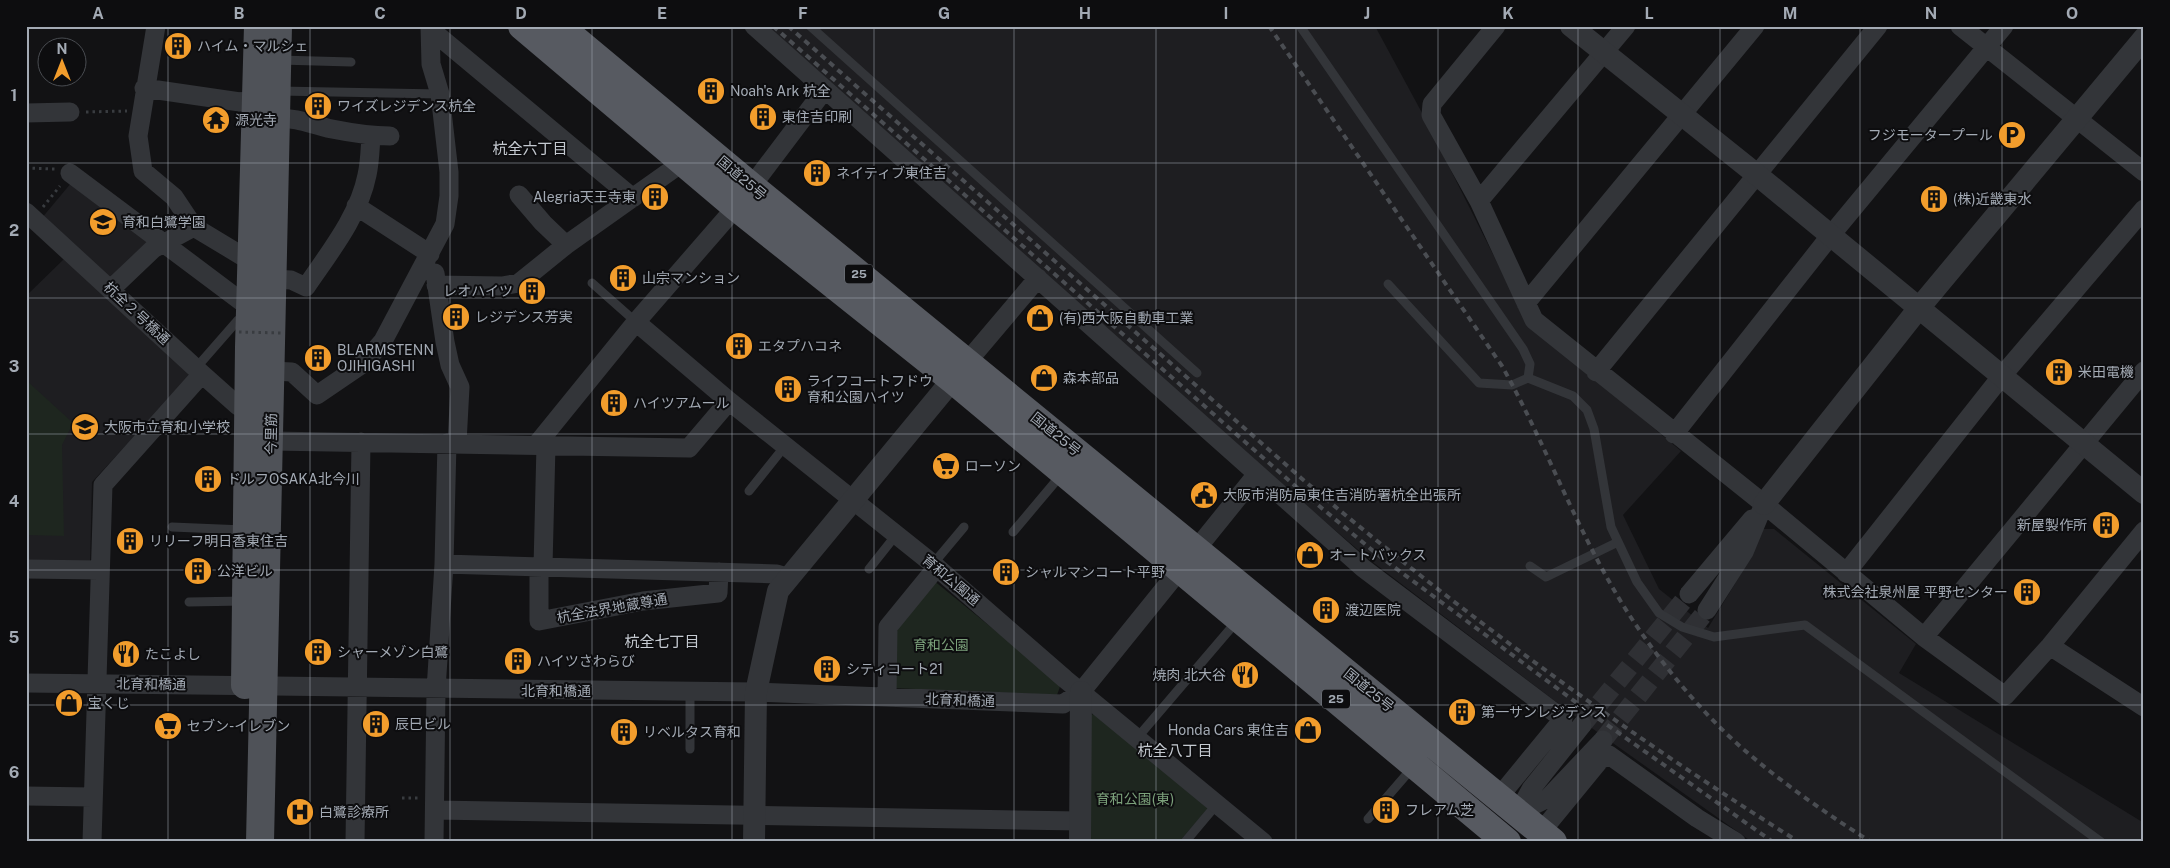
<svg xmlns="http://www.w3.org/2000/svg" width="2170" height="868" viewBox="0 0 2170 868" font-family="'Public Sans','Noto Sans JP',sans-serif">
<rect width="100%" height="100%" fill="#121214"/>
<path fill="#1e1e21" d="M761,26H1375L1421,111L1527,322L1681,451L1623,515L1659,589L1708,628L1742,572L1763,529H1774L1916,644L1899,673L2144,823V841L1752,842L1572,714L1370,560L1255,462Z
M72,182L152,241L113,280L41,219Z
M64,259L194,372L92,482L90,565L26,563V296Z"/>
<path fill="#1e261f" d="M26,380L73,423L62,445L64,536L26,535Z
M933,580L1061,684L1057,695L891,688L893,629Z
M1098,712L1210,806L1179,842H1091V715Z"/>
<g fill="none" stroke-linecap="round" stroke-linejoin="round">
<path stroke="#2f3034" stroke-width="19" stroke-dasharray="19 9" stroke-linecap="butt" d="M1582,725L1689,594
M1603,740L1707,610"/>
<path stroke="#393c40" stroke-width="3" stroke-dasharray="2.5 4" stroke-linecap="butt" d="M86,112L127,111
M26,168L55,169
M43,207L60,186
M402,798H419"/>
<path stroke="#333539" stroke-width="9" d="M810,26L1197,373
M1300,26L1523,349L1530,364L1528,378L1512,385L1479,383L1388,284
M280,60L351,62
M279,91L440,94
M592,283L636,322
M196,368L238,320
M1528,378L1573,396L1587,410L1594,429L1611,527L1637,582L1659,613L1682,627L1714,637L1805,625L2101,842
M749,491L785,446
M172,527L244,530
M1013,532L1061,475
M933,564L964,527
M1530,566L1546,577L1618,542
M869,569L896,535
M189,602L244,601
M690,692V749
M1137,738L1237,621
M1368,819L1413,767
M1185,842L1217,804"/>
<path stroke="#333539" stroke-width="19" d="M156,26L138,136L143,171L174,197L194,227L252,262
M754,26L1363,568L1563,719L1499,797
M1496,26L1432,104L1431,115L1479,201L1534,320L1764,504L1924,637L2005,696L2050,646L2144,531
M1960,26L2144,172
M430,29L633,198
M144,88L240,102L254,100
M26,113L70,112
M275,118C301,118 309,124 332,129C352,133 371,136 390,136
M70,173L250,308
M519,195L543,223L566,245
M1479,201L1626,26
M356,206L430,254
M26,212L202,374L238,406L249,410
M435,273L445,342L450,365L460,387L457,443
M273,279L291,280L306,287C329,253 359,216 367,175C370,162 370,149 371,136
M436,285L502,286L519,283L566,245L683,162
M111,289L153,249L194,227
M1526,303L1755,26
M636,322L729,401L933,564L1065,679L1263,842
M967,362L1038,278
M272,371L292,372L317,395L364,363L383,341L445,224L449,196V172L440,94L431,64L430,26
M1596,372L1878,26
M1674,434L1831,235L2004,26
M271,441L689,448L729,401
M537,444L636,322L736,207L825,89
M444,564L777,574L787,577
M539,567V621L643,601L718,593L719,572
M543,567L546,445
M26,569L99,570
M1846,573L2001,377L2144,209
M1689,594L1752,519
M1707,610L1744,552L1764,504
M1924,637L2144,371
M2050,646L2144,707
M26,683L756,692L1063,704L1081,692L1257,474
M887,697L888,627L937,567
M26,796L92,797
M435,810L1080,821
M1518,813L1548,798L1603,740
M1518,813L1531,789L1582,725
M1541,832L1600,760L1609,755L1697,818L1736,842
M92,842L103,485L202,374
M355,842L361,442
M434,842L436,690L444,564L447,443"/>
<path stroke="#333539" stroke-width="22" d="M1571,26L1756,174L2144,493
M1764,504L1919,308L2144,38
M754,842L756,692L778,591L963,367
M1080,842L1081,692"/>
<path stroke="#4f5258" stroke-width="28" d="M245,685L249,347L258,26
M260,842L278,26"/>
<path stroke="#575a61" stroke-width="28" d="M522,26L736,207L953,380L1507,842
M559,26L751,186L1553,842"/>
<path stroke="#4a4d52" stroke-width="4" stroke-dasharray="6 5" stroke-linecap="butt" d="M773,26L1294,485L1378,555L1589,712L1773,842
M788,26L1301,478C1457,610 1625,733 1799,842
M1269,26L1502,366C1543,439 1572,518 1614,590C1646,645 1694,706 1742,748C1782,783 1827,814 1871,842"/>
<path stroke="#393c40" stroke-width="3" stroke-dasharray="2.5 4" stroke-linecap="butt" d="M239,332L283,333"/>
</g>
<path fill="none" stroke="#a3aab4" stroke-width="1" stroke-opacity="0.55" d="M168,26V842M310,26V842M450,26V842M592,26V842M732,26V842M874,26V842M1014,26V842M1156,26V842M1296,26V842M1438,26V842M1578,26V842M1720,26V842M1860,26V842M2002,26V842M26,163H2144M26,298H2144M26,434H2144M26,570H2144M26,705H2144"/>
<defs>
<symbol id="building-disc" viewBox="-11 -11 22 22"><circle r="9.5" fill="#f29d2c" stroke="#0d0d0f"/><path d="M-4-6H4V6H1V3H-1V6H-4ZM-2.5-4.3h1.7v1.8h-1.7ZM.8-4.3h1.7v1.8H.8ZM-2.5-1h1.7V.8h-1.7ZM.8-1h1.7V.8H.8Z" fill="#111"/></symbol>
<symbol id="temple-disc" viewBox="-11 -11 22 22"><circle r="9.5" fill="#f29d2c" stroke="#0d0d0f"/><path d="M0-6L5-2H3V0L6.5 2.5H4V6H1.5V3h-3V6H-4V2.5H-6.5L-3 0V-2H-5Z" fill="#111"/></symbol>
<symbol id="parking-disc" viewBox="-11 -11 22 22"><circle r="9.5" fill="#f29d2c" stroke="#0d0d0f"/><path d="M-3.5-5.5H1a3.5 3.5 0 0 1 0 7H-1V5.5H-3.5ZM-1-3.4V-.6H.8a1.4 1.4 0 0 0 0-2.8Z" fill="#111"/></symbol>
<symbol id="school-disc" viewBox="-11 -11 22 22"><circle r="9.5" fill="#f29d2c" stroke="#0d0d0f"/><path d="M0-5L7-2L0 1L-7-2ZM-4 1L0 2.5L4 1V4Q0 6-4 4Z" fill="#111"/></symbol>
<symbol id="shop-disc" viewBox="-11 -11 22 22"><circle r="9.5" fill="#f29d2c" stroke="#0d0d0f"/><path d="M-5-2.5h2.3a2.7 3.5 0 0 1 5.4 0H5L5.5 6h-11ZM-1.5-2.5h3a1.5 2.3 0 0 0-3 0Z" fill="#111"/></symbol>
<symbol id="supermarket-disc" viewBox="-11 -11 22 22"><circle r="9.5" fill="#f29d2c" stroke="#0d0d0f"/><path d="M-6-5.5h2.5l.6 2H6L4.5 2H-2.5L-4.4-4H-6ZM-1.5 3.2a1.3 1.3 0 1 0 .1 0ZM3 3.2a1.3 1.3 0 1 0 .1 0Z" fill="#111"/></symbol>
<symbol id="civic-disc" viewBox="-11 -11 22 22"><circle r="9.5" fill="#f29d2c" stroke="#0d0d0f"/><path d="M-.6-6.5H3V-4.5H.6V-3L4-1V1h2V6H-6V1h2V-1L-.6-3ZM-1.2 2.5V6h2.4V2.5Z" fill="#111"/></symbol>
<symbol id="restaurant-disc" viewBox="-11 -11 22 22"><circle r="9.5" fill="#f29d2c" stroke="#0d0d0f"/><path d="M-5-6h1v4h1v-4h1v4h1v-4h1v5L-1.5 .5V6h-2V.5L-5-1ZM5-6V6H3V1.5H1.5Q1.5-4 5-6Z" fill="#111"/></symbol>
<symbol id="hospital-disc" viewBox="-11 -11 22 22"><circle r="9.5" fill="#f29d2c" stroke="#0d0d0f"/><path d="M-5-5h3v3.5h4V-5h3V5h-3V1.5h-4V5h-3Z" fill="#111"/></symbol>
</defs>
<g fill-rule="evenodd">
<use href="#building-disc" x="162" y="30" width="32" height="32"/>
<use href="#building-disc" x="695" y="75" width="32" height="32"/>
<use href="#building-disc" x="302" y="90" width="32" height="32"/>
<use href="#building-disc" x="747" y="101" width="32" height="32"/>
<use href="#temple-disc" x="200" y="104" width="32" height="32"/>
<use href="#parking-disc" x="1996" y="119" width="32" height="32"/>
<use href="#building-disc" x="801" y="157" width="32" height="32"/>
<use href="#building-disc" x="639" y="181" width="32" height="32"/>
<use href="#building-disc" x="1918" y="183" width="32" height="32"/>
<use href="#school-disc" x="87" y="206" width="32" height="32"/>
<use href="#building-disc" x="607" y="262" width="32" height="32"/>
<use href="#building-disc" x="516" y="275" width="32" height="32"/>
<use href="#building-disc" x="440" y="301" width="32" height="32"/>
<use href="#shop-disc" x="1024" y="302" width="32" height="32"/>
<use href="#building-disc" x="723" y="330" width="32" height="32"/>
<use href="#building-disc" x="302" y="342" width="32" height="32"/>
<use href="#building-disc" x="2043" y="356" width="32" height="32"/>
<use href="#shop-disc" x="1028" y="362" width="32" height="32"/>
<use href="#building-disc" x="772" y="373" width="32" height="32"/>
<use href="#building-disc" x="598" y="387" width="32" height="32"/>
<use href="#school-disc" x="69" y="411" width="32" height="32"/>
<use href="#supermarket-disc" x="930" y="450" width="32" height="32"/>
<use href="#building-disc" x="192" y="463" width="32" height="32"/>
<use href="#civic-disc" x="1188" y="479" width="32" height="32"/>
<use href="#building-disc" x="2090" y="509" width="32" height="32"/>
<use href="#building-disc" x="114" y="525" width="32" height="32"/>
<use href="#shop-disc" x="1294" y="539" width="32" height="32"/>
<use href="#building-disc" x="182" y="555" width="32" height="32"/>
<use href="#building-disc" x="990" y="556" width="32" height="32"/>
<use href="#building-disc" x="2011" y="576" width="32" height="32"/>
<use href="#building-disc" x="1310" y="594" width="32" height="32"/>
<use href="#building-disc" x="302" y="636" width="32" height="32"/>
<use href="#restaurant-disc" x="110" y="638" width="32" height="32"/>
<use href="#building-disc" x="502" y="645" width="32" height="32"/>
<use href="#building-disc" x="811" y="653" width="32" height="32"/>
<use href="#restaurant-disc" x="1229" y="659" width="32" height="32"/>
<use href="#shop-disc" x="53" y="687" width="32" height="32"/>
<use href="#building-disc" x="1446" y="696" width="32" height="32"/>
<use href="#building-disc" x="360" y="708" width="32" height="32"/>
<use href="#supermarket-disc" x="152" y="710" width="32" height="32"/>
<use href="#shop-disc" x="1292" y="714" width="32" height="32"/>
<use href="#building-disc" x="608" y="716" width="32" height="32"/>
<use href="#building-disc" x="1370" y="794" width="32" height="32"/>
<use href="#hospital-disc" x="284" y="796" width="32" height="32"/>
</g>
<g text-anchor="middle" dominant-baseline="central" stroke-width="4" stroke-linejoin="round" paint-order="stroke">
<g fill="#0d0d0f" stroke="#767b82" stroke-width="1">
<rect x="845" y="264.5" width="28" height="19" rx="4"/>
<rect x="1322" y="689.5" width="28" height="19" rx="4"/>
</g>
<g font-size="12" font-weight="bold" fill="#a3aab4">
<text x="859" y="274">25</text>
<text x="1336" y="699">25</text>
</g>
<g font-size="14" fill="#a3aab4" stroke="#0d0d0f" text-anchor="start">
<text x="197" y="46">ハイム・マルシェ</text>
<text x="730" y="91">Noah's Ark 杭全</text>
<text x="337" y="106">ワイズレジデンス杭全</text>
<text x="782" y="117">東住吉印刷</text>
<text x="235" y="120">源光寺</text>
<text x="1993" y="135" text-anchor="end">フジモータープール</text>
<text x="836" y="173">ネイティブ東住吉</text>
<text x="636" y="197" text-anchor="end">Alegria天王寺東</text>
<text x="1953" y="199">(株)近畿東水</text>
<text x="122" y="222">育和白鷺学園</text>
<text x="642" y="278">山宗マンション</text>
<text x="513" y="291" text-anchor="end">レオハイツ</text>
<text x="475" y="317">レジデンス芳実</text>
<text x="1059" y="318">(有)西大阪自動車工業</text>
<text x="758" y="346">エタプハコネ</text>
<text x="337" y="350">BLARMSTENN<tspan x="337" dy="16">OJIHIGASHI</tspan></text>
<text x="2078" y="372">米田電機</text>
<text x="1063" y="378">森本部品</text>
<text x="807" y="381">ライフコートフドウ<tspan x="807" dy="16">育和公園ハイツ</tspan></text>
<text x="633" y="403">ハイツアムール</text>
<text x="104" y="427">大阪市立育和小学校</text>
<text x="965" y="466">ローソン</text>
<text x="227" y="479">ドルフOSAKA北今川</text>
<text x="1223" y="495">大阪市消防局東住吉消防署杭全出張所</text>
<text x="2087" y="525" text-anchor="end">新屋製作所</text>
<text x="149" y="541">リリーフ明日香東住吉</text>
<text x="1329" y="555">オートバックス</text>
<text x="217" y="571">公洋ビル</text>
<text x="1025" y="572">シャルマンコート平野</text>
<text x="2008" y="592" text-anchor="end">株式会社泉州屋 平野センター</text>
<text x="1345" y="610">渡辺医院</text>
<text x="337" y="652">シャーメゾン白鷺</text>
<text x="145" y="654">たこよし</text>
<text x="537" y="661">ハイツさわらび</text>
<text x="846" y="669">シティコート21</text>
<text x="1226" y="675" text-anchor="end">焼肉 北大谷</text>
<text x="88" y="703">宝くじ</text>
<text x="1481" y="712">第一サンレジデンス</text>
<text x="395" y="724">辰巳ビル</text>
<text x="187" y="726">セブン-イレブン</text>
<text x="1289" y="730" text-anchor="end">Honda Cars 東住吉</text>
<text x="643" y="732">リベルタス育和</text>
<text x="1405" y="810">フレアム芝</text>
<text x="319" y="812">白鷺診療所</text>
</g>
<g font-size="14" fill="#a3aab4" stroke="#0d0d0f">
<text transform="translate(742 178) rotate(40)">国道25号</text>
<text transform="translate(137 313) rotate(43)">杭全２号橋通</text>
<text transform="translate(271 434) rotate(-89)">今里筋</text>
<text transform="translate(1056 434) rotate(39)">国道25号</text>
<text transform="translate(951 580) rotate(40)">育和公園通</text>
<text transform="translate(612 608) rotate(-10)">杭全法界地蔵尊通</text>
<text transform="translate(151 684) rotate(1)">北育和橋通</text>
<text transform="translate(1369 690) rotate(39)">国道25号</text>
<text x="556" y="691">北育和橋通</text>
<text transform="translate(960 700) rotate(2)">北育和橋通</text>
</g>
<g font-size="14" fill="#7ba07a" stroke="#0d0d0f">
<text x="941" y="645">育和公園</text>
<text x="1135" y="799">育和公園(東)</text>
</g>
<g font-size="15" fill="#c4c9d0" stroke="#0d0d0f">
<text x="530" y="148">杭全六丁目</text>
<text x="662" y="641">杭全七丁目</text>
<text x="1175" y="750">杭全八丁目</text>
</g>
</g>
<rect width="2170" height="868" fill="none" stroke="#0d0d0f" stroke-width="55"/>
<g transform="translate(62 62)"><circle r="24" fill="#0d0d0f" stroke="#494c51"/>
<path d="M0-4L9 19L0 12L-9 19Z" fill="#f29d2c"/>
<text y="-8" font-size="14" font-weight="bold" text-anchor="middle" fill="#a3aab4">N</text>
</g>
<rect x="28" y="28" width="2114" height="812" fill="none" stroke="#a3aab4" stroke-width="2"/>
<g font-size="16" text-anchor="middle" font-weight="bold" fill="#a3aab4">
<text x="98" y="19">A</text>
<text x="239" y="19">B</text>
<text x="380" y="19">C</text>
<text x="521" y="19">D</text>
<text x="662" y="19">E</text>
<text x="803" y="19">F</text>
<text x="944" y="19">G</text>
<text x="1085" y="19">H</text>
<text x="1226" y="19">I</text>
<text x="1367" y="19">J</text>
<text x="1508" y="19">K</text>
<text x="1649" y="19">L</text>
<text x="1790" y="19">M</text>
<text x="1931" y="19">N</text>
<text x="2072" y="19">O</text>
<text x="14" y="101">1</text>
<text x="14" y="236">2</text>
<text x="14" y="372">3</text>
<text x="14" y="507">4</text>
<text x="14" y="643">5</text>
<text x="14" y="778">6</text>
</g>
</svg>
